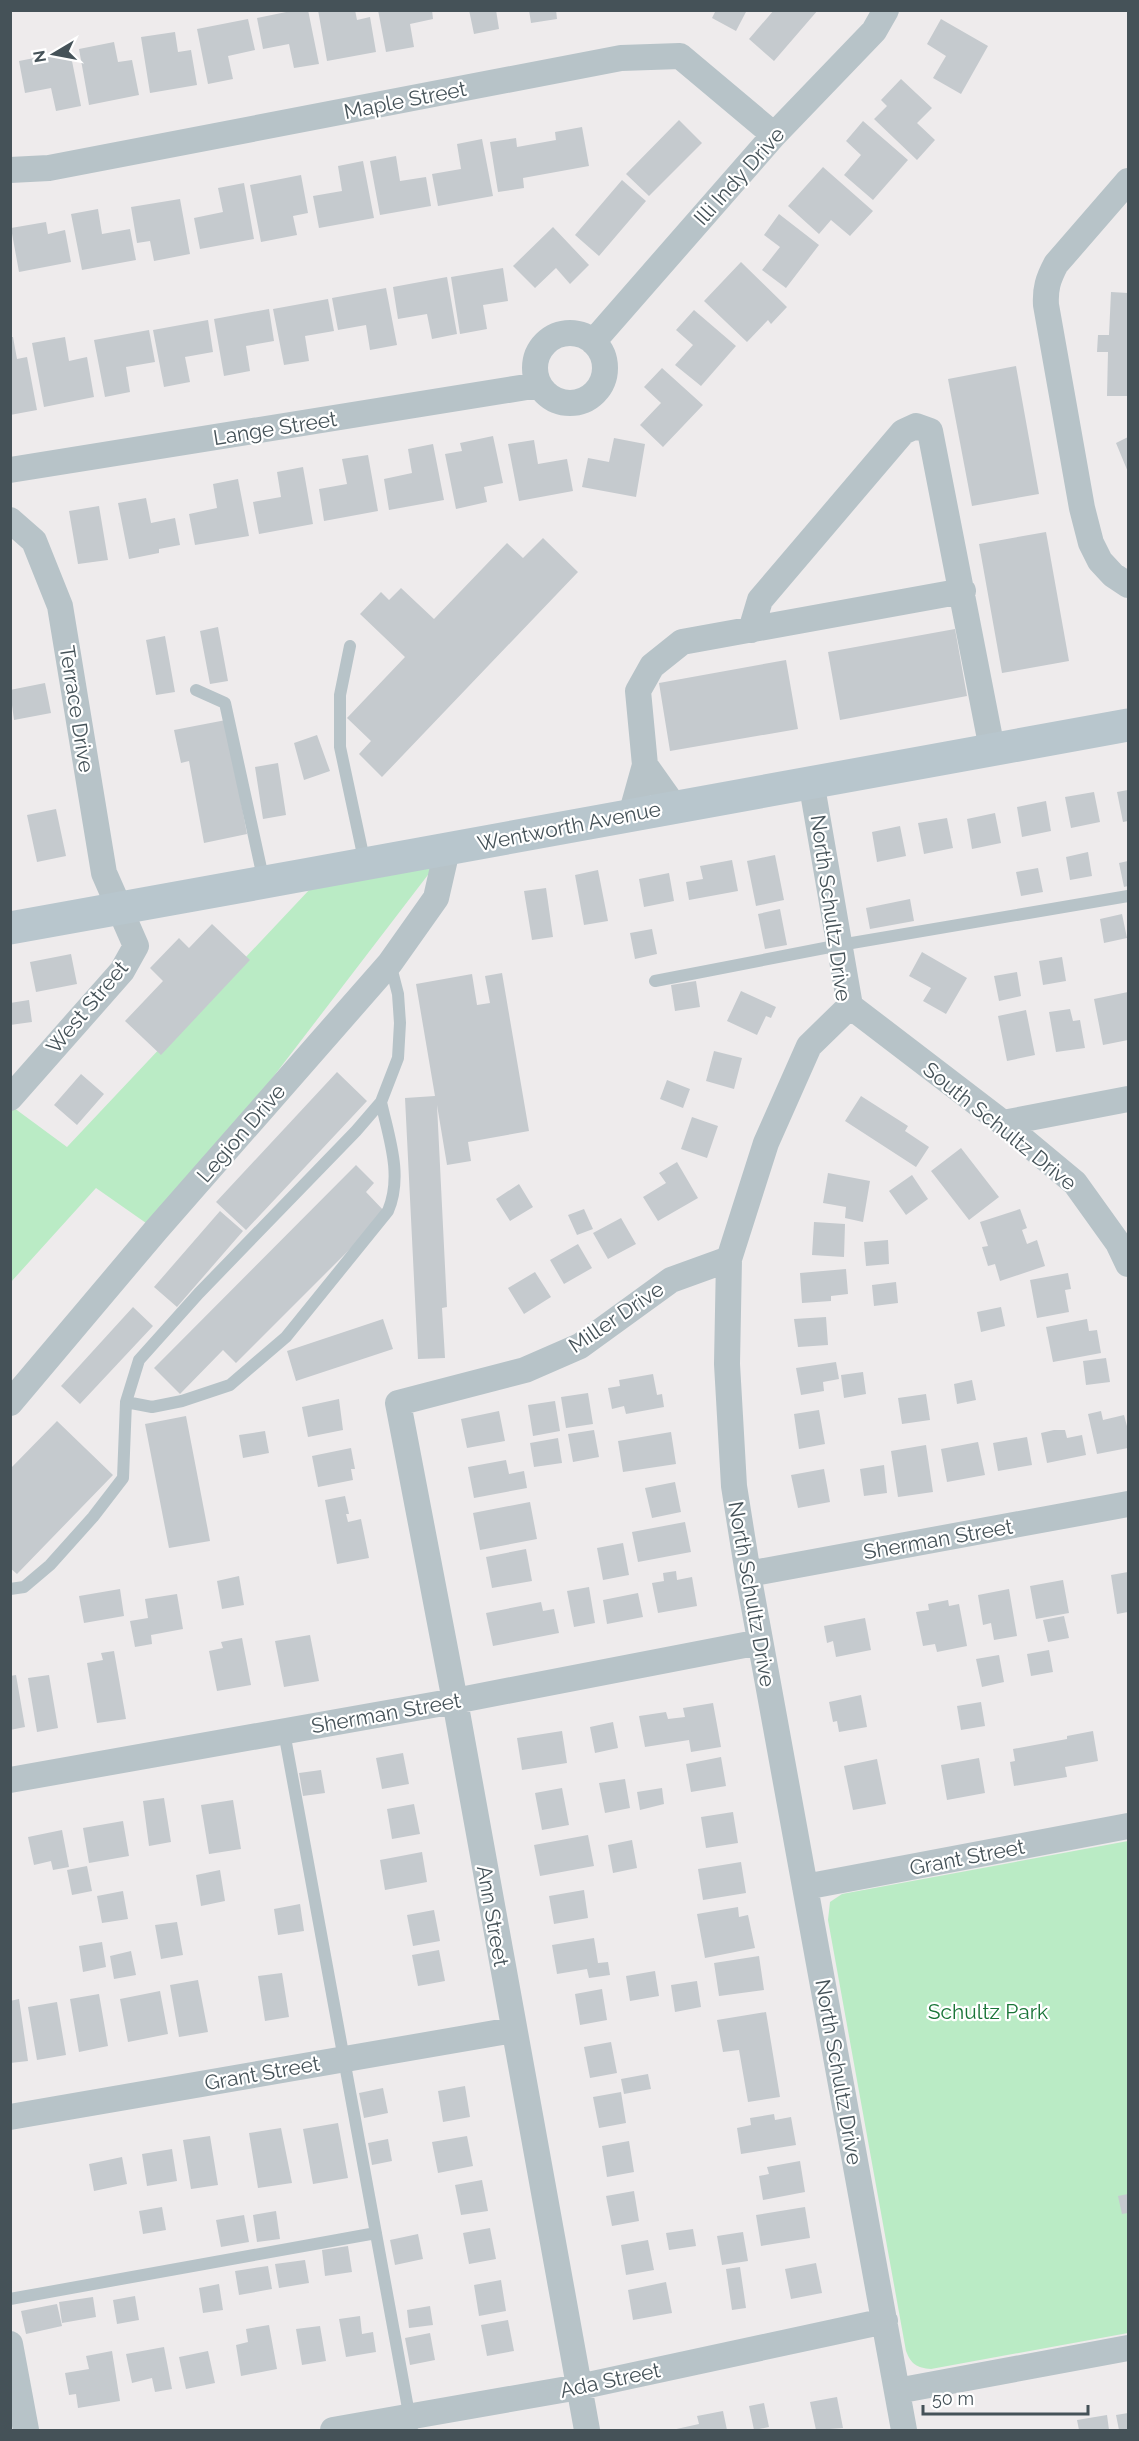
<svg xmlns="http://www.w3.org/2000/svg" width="1139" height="2441" viewBox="0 0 1139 2441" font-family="Raleway,sans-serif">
<rect width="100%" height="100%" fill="#eeebec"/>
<path fill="#baebc5" d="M447,850L156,1230L96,1188L11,1282L10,1105L67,1147L326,872Z
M1128,1841V2333L931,2369C917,2368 911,2364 906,2351L828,1920L830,1902L842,1894Z"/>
<path fill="#c5cace" d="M296,10H308L319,64L294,68L289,44L263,49L257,18Z
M318,10H355L357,20L370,17L376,52L327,61Z
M378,10H432L433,19L410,24L414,47L386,52Z
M469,10H496L499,29L474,34Z
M529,10H556L557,19L531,23Z
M716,10H747L736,31L712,18Z
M774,10H818L774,61L749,39Z
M248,19L255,50L228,56L233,79L208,84L197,29Z
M941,19L988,46L961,94L933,78L946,56L927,44Z
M175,32L178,52L191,50L197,85L150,93L141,37Z
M114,42L118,62L132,60L139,95L89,105L79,49Z
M70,51L81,106L56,111L51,88L25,93L19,61Z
M901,79L932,108L917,123L935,140L917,160L874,119L887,106L881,100Z
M679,120L702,143L649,196L626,174Z
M863,121L908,160L873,200L844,175L861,155L846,141Z
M582,127L589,166L523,178L524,188L498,192L490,142L516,138L517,147L556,140L555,132Z
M482,139L493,196L438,206L432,174L461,169L457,144Z
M396,156L400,181L426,177L431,206L380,215L370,161Z
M363,161L374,218L319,228L313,196L342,191L338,166Z
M823,167L873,211L850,236L831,220L819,234L788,206Z
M301,175L308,213L293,216L297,235L261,242L250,185Z
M622,180L646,201L599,256L575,235Z
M244,183L254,239L200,249L194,218L223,212L218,188Z
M180,199L190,254L154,261L150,241L137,243L131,207Z
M98,209L102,234L130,229L136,260L82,270L71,214Z
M779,214L819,245L786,288L762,270L780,247L764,235Z
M46,222L48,234L65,230L71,262L19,272L11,228Z
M553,227L589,265L570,284L556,268L535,288L513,266Z
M741,262L787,307L771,324L768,320L747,342L704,301Z
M503,268L508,301L483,305L487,329L460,334L451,277Z
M447,277L457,334L432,339L427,314L398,319L393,287Z
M386,288L397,345L370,350L366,325L338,330L332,298Z
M1111,292L1128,293V396H1107L1108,352H1097L1098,335H1109Z
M328,299L334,331L305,336L309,361L284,365L273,309Z
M269,309L274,341L246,346L250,371L224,376L214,319Z
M694,310L736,346L701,386L675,365L693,345L676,330Z
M208,320L213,352L185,357L190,382L164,387L153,330Z
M149,330L155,362L126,367L130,392L105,397L94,340Z
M10,337H13L17,359L27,357L37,410L10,415Z
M65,337L69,361L87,357L94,397L44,407L32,343Z
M1016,366L1039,494L972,506L948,379Z
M662,368L703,405L663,447L640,425L661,403L644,387Z
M493,436L503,483L484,487L487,502L456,509L445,454L462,451L460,443Z
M1128,437V472L1116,443Z
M614,438L645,444L636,497L582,487L588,458L609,462Z
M534,440L538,464L567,459L573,491L519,501L508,444Z
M433,444L444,500L389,510L384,479L412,473L408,449Z
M368,455L378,511L324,521L319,489L347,484L342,459Z
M303,467L313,524L259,534L253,502L281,497L277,472Z
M238,479L249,536L195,545L189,514L217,508L213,484Z
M146,498L151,523L175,518L180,545L159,549V553L129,559L118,503Z
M99,506L108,560L78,564L69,511Z
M1046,532L1069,661L1002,673L979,544Z
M543,538L578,572L382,777L359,754L371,741L347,718L405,657L360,614L381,592L389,600L401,588L434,619L507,543L523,558Z
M218,627L228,681L210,684L200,631Z
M955,629L967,696L840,720L828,652Z
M165,636L175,692L156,695L146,640Z
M786,660L798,729L670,751L659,683Z
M45,683L51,713L14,720L10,690Z
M226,720L247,834L204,843L189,761L181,763L174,730Z
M317,735L330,771L304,780L294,743Z
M278,763L286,815L263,819L255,767Z
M1128,790V821L1123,822L1117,792Z
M1094,792L1100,822L1071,828L1065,797Z
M1046,801L1051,831L1022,837L1017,807Z
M56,809L66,856L37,862L27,815Z
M995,813L1001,843L972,849L967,819Z
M947,818L953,848L924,854L918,823Z
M900,826L906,856L877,862L872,832Z
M1088,852L1092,876L1070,880L1066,857Z
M775,855L784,900L756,906L747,861Z
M732,860L738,891L689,900L686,882L703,879L700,866Z
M1128,861V886L1124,887L1119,863Z
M1038,868L1043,892L1021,896L1016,872Z
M598,870L608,921L584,925L575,875Z
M669,873L674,901L644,907L639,879Z
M546,888L553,937L532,940L524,891Z
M910,899L914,921L870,929L866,908Z
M780,909L787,945L765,949L758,914Z
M1122,914L1127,938L1104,943L1100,919Z
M212,924L250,960L161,1055L125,1021L163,981L150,968L179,938L189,948Z
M652,929L657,954L635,959L630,933Z
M922,952L967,978L946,1014L923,1001L931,988L909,976Z
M71,954L77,984L36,992L30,962Z
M1062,957L1066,981L1043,985L1039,961Z
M1017,972L1021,996L999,1001L994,976Z
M502,973L529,1131L468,1142L471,1161L447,1165L437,1105L447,1307L442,1308L445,1358L418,1359L405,1098L435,1096L416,984L472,974L477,1005L490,1003L485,976Z
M696,981L700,1007L675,1011L671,985Z
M741,991L776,1007L771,1018L766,1016L757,1035L727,1021Z
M1128,992V1040L1103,1045L1094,999Z
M29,1000L32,1022L10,1025V1003Z
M1070,1009L1073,1021L1080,1020L1085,1048L1056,1052L1049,1012Z
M1026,1010L1035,1055L1007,1061L998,1016Z
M714,1051L742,1058L734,1089L706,1081Z
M337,1072L367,1101L246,1230L216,1202Z
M81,1074L104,1094L77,1125L54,1105Z
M667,1080L690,1089L683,1108L660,1099Z
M861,1096L908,1126L905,1131L929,1147L916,1167L845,1121Z
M692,1117L718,1126L707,1158L681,1149Z
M961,1148L999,1197L969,1220L931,1171Z
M677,1162L698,1198L658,1221L643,1197L666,1183L659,1173Z
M356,1165L374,1183L366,1192L386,1213L236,1363L223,1350L180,1394L154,1368Z
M828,1173L870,1181L863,1222L845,1218L846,1207L823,1203Z
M912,1175L928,1199L906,1215L889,1191Z
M519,1184L533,1207L510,1221L496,1199Z
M584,1209L593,1229L577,1235L568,1215Z
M1020,1209L1027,1228L1022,1230L1027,1244L1037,1240L1045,1266L1000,1281L995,1264L988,1266L982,1247L988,1246L980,1222Z
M220,1211L243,1231L177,1307L154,1287Z
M621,1218L636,1244L608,1259L593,1233Z
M814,1222L845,1224L844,1257L812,1255Z
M888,1240L889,1264L866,1266L864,1242Z
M578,1244L592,1268L564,1284L550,1260Z
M846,1269L848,1294L831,1296V1301L802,1303L800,1273Z
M535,1272L551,1297L524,1314L508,1288Z
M1068,1273L1071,1289L1065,1290L1069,1312L1037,1318L1030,1280Z
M896,1282L898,1303L874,1306L872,1285Z
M133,1307L153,1326L80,1404L61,1386Z
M1001,1307L1005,1326L981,1332L977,1312Z
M826,1317L828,1345L798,1347L794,1319Z
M383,1319L393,1349L296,1381L287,1351Z
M1087,1319L1089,1331L1097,1330L1101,1353L1053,1362L1046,1327Z
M1106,1358L1110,1382L1086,1385L1083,1361Z
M836,1362L839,1379L823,1382L824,1391L801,1395L796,1368Z
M863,1372L866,1394L844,1398L841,1375Z
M653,1374L657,1395L662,1394L664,1407L626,1414L624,1406L612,1409L608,1388L620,1386L619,1380Z
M972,1380L976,1400L957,1404L954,1384Z
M588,1393L593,1424L566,1428L561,1397Z
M926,1394L930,1420L902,1424L898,1398Z
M339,1399L343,1430L308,1437L302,1407Z
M555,1401L560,1431L533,1436L528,1405Z
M819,1410L825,1444L799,1449L794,1414Z
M499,1411L505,1441L467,1448L461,1419Z
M1101,1411L1103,1420L1124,1415L1128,1430V1448L1097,1454L1088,1414Z
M186,1416L210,1541L169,1548L145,1424Z
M57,1421L113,1475L17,1574L10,1568V1469Z
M594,1430L599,1457L573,1462L568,1434Z
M1054,1430H1065L1067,1438L1082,1435L1086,1455L1047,1463L1041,1433Z
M265,1431L269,1453L243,1458L239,1435Z
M671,1432L676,1464L623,1472L618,1441Z
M1027,1437L1032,1465L998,1471L993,1443Z
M558,1438L562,1463L534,1467L530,1443Z
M978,1442L985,1475L947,1482L941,1449Z
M926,1445L933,1492L898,1497L891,1451Z
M351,1448L355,1469H351L353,1480L318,1487L312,1456Z
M506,1460L509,1474L524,1471L527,1488L474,1498L468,1467Z
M884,1465L887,1493L864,1496L860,1469Z
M824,1469L830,1502L798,1508L791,1475Z
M675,1482L681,1512L652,1518L645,1488Z
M345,1496L349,1514H346L348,1522L361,1519L369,1558L337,1564L325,1500Z
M530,1502L537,1539L480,1550L473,1513Z
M685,1522L691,1552L638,1562L632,1532Z
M623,1543L629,1575L603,1580L597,1548Z
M526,1549L532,1581L492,1588L486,1557Z
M676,1571L677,1580L692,1577L697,1606L658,1613L652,1583L664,1581L663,1573Z
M1128,1572V1612L1117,1614L1111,1575Z
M239,1576L244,1605L222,1609L217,1581Z
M1063,1580L1069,1613L1036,1619L1030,1586Z
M589,1587L595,1623L574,1627L567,1591Z
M120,1589L124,1616L84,1623L79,1596Z
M1009,1589L1017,1636L994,1640L991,1623L983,1625L978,1595Z
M638,1593L643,1617L607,1624L603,1600Z
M177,1594L183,1629L151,1635L152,1644L135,1647L130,1621L148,1618L145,1599Z
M948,1600L949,1606L959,1604L967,1646L937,1652L935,1644L923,1646L916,1612L929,1610L928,1604Z
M541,1602L543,1611L554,1609L559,1633L493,1646L486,1613Z
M1064,1616L1069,1638L1048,1642L1043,1620Z
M865,1618L871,1650L836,1657L833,1641L827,1643L824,1626Z
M310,1635L319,1681L284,1687L275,1641Z
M242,1638L251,1685L217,1691L209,1651L223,1648L221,1642Z
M1049,1650L1053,1672L1031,1676L1027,1654Z
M114,1651L126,1719L97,1723L87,1663L103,1660L101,1653Z
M999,1655L1004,1682L982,1687L976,1659Z
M16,1675L25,1727L10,1730V1676Z
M49,1675L58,1728L37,1732L28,1678Z
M861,1695L867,1727L839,1732L837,1721L833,1722L829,1702Z
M981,1702L985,1726L961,1730L957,1706Z
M713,1703L721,1747L691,1752L689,1740L645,1747L639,1716L666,1712L668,1719L685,1717L683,1708Z
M613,1722L618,1748L595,1753L590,1727Z
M562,1731L567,1763L522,1770L517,1738Z
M1093,1731L1098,1761L1065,1767L1067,1777L1014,1786L1010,1762L1015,1761L1013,1749L1067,1739V1736Z
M403,1753L409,1784L382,1789L376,1758Z
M721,1757L726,1786L691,1792L686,1764Z
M979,1758L985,1793L947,1800L941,1765Z
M877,1759L886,1804L853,1810L844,1766Z
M321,1770L325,1793L303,1796L299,1773Z
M625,1779L630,1808L605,1813L599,1783Z
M562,1788L569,1825L542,1830L535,1793Z
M662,1788L664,1804L640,1810L637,1792Z
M164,1798L171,1842L149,1846L143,1801Z
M233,1800L241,1849L209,1854L201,1805Z
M414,1804L420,1834L392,1839L387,1809Z
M733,1812L738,1843L706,1848L701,1817Z
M123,1821L129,1856L89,1863L83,1828Z
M62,1830L69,1867L53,1870L51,1861L34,1865L28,1837Z
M588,1835L594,1866L540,1876L534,1845Z
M632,1840L637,1868L613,1873L608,1845Z
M422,1852L427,1882L385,1890L380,1860Z
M741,1862L746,1893L703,1900L698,1869Z
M87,1866L92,1891L72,1895L67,1870Z
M220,1870L225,1901L201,1906L196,1875Z
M584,1890L588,1918L554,1924L549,1896Z
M123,1891L128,1919L102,1923L97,1896Z
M300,1904L304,1931L278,1935L274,1909Z
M738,1907L739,1917L748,1915L755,1948L705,1958L697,1914Z
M434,1910L440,1941L413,1946L407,1915Z
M177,1922L183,1955L161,1959L155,1925Z
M594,1938L598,1963L608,1962L610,1975L589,1978L587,1969L557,1974L552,1945Z
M102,1942L106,1967L83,1972L79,1946Z
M439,1950L445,1981L418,1986L412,1955Z
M131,1951L136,1975L114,1979L110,1956Z
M759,1956L764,1990L719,1996L714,1963Z
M655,1971L659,1996L630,2001L626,1976Z
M282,1973L289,2017L265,2021L258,1976Z
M198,1980L208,2032L179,2037L170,1985Z
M697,1981L701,2007L675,2012L671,1985Z
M602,1989L607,2020L580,2025L575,1994Z
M160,1991L168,2034L128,2042L120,1999Z
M99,1994L108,2046L79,2052L70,1999Z
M19,1999L28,2061L10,2063V2001Z
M57,2002L66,2055L37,2060L28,2007Z
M766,2012L780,2097L748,2102L739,2050L723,2052L717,2020Z
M611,2042L617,2073L590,2078L584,2047Z
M648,2074L651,2089L624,2094L621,2079Z
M465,2086L470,2117L443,2122L438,2091Z
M383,2088L388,2113L364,2118L359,2093Z
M621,2092L626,2123L599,2128L593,2097Z
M774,2114L775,2120L791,2117L796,2145L741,2154L737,2128L751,2125L750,2118Z
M338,2123L348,2178L313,2184L303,2129Z
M281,2128L292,2183L258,2188L249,2133Z
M210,2136L218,2185L191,2189L183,2140Z
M467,2136L473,2166L438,2173L432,2142Z
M388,2139L392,2161L372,2165L368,2143Z
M629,2141L634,2172L607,2177L602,2146Z
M172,2149L177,2181L147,2186L142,2154Z
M122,2157L127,2184L94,2191L89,2164Z
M800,2161L805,2192L763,2200L759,2176L769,2174L767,2167Z
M482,2180L488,2211L461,2215L455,2185Z
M634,2191L639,2221L612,2226L606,2196Z
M1128,2194V2213L1122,2214L1118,2196Z
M162,2207L166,2230L143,2234L139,2211Z
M805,2207L810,2238L761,2246L756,2215Z
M276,2211L280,2239L257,2242L253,2215Z
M244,2215L249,2242L221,2247L216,2220Z
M490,2228L496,2259L469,2264L463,2233Z
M693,2229L696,2246L669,2250L666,2233Z
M743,2232L748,2261L722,2265L717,2236Z
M418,2234L423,2259L395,2265L390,2240Z
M648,2240L654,2270L626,2275L621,2245Z
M348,2246L352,2272L325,2276L322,2250Z
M305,2260L309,2283L279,2288L275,2264Z
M816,2263L822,2293L791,2299L785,2269Z
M268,2266L272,2289L239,2295L235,2271Z
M740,2267L746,2308L732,2310L726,2269Z
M501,2280L506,2311L479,2316L474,2285Z
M666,2282L672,2313L633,2320L628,2290Z
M219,2284L223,2310L203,2313L199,2288Z
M135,2296L139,2320L117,2324L113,2300Z
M93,2297L96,2317L62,2323L59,2302Z
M57,2304L62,2326L26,2334L21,2311Z
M430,2306L433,2325L409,2328L407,2310Z
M360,2316L362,2334L373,2332L376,2352L346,2357L339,2319Z
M508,2320L514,2351L487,2356L481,2325Z
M269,2325L277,2369L241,2376L236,2345L248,2342L246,2329Z
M320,2326L326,2361L302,2365L296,2329Z
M430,2333L435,2360L410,2365L405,2338Z
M164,2347L172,2389L155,2392L152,2378L132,2383L126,2354Z
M112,2351L120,2401L78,2408L76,2394L69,2395L65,2373L89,2369L86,2356Z
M208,2351L215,2383L186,2389L179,2357Z
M837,2397L843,2428L816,2430L810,2402Z
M764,2403L769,2427L754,2430L749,2406Z
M723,2411L727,2430H672L699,2424L697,2416Z
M1128,2413V2430H1119L1116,2415Z
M1107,2415L1109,2430H1079L1077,2420Z"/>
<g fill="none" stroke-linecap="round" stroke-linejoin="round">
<path stroke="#b7c3c8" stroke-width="12" d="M350,646L340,695V747L365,864
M196,690L225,703L264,882
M655,981L840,945L1128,896
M126,1402L152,1407L182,1401L230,1385L286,1337L388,1211C403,1176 389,1138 381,1102
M10,1589L24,1587L50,1565L93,1517L123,1478L126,1402L139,1360L199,1293L356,1131L381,1102L398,1058L400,1023L398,994L390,963
M284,1732L412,2430
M10,2299L376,2233"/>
<path stroke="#b7c3c8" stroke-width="26" d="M10,170L49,168L621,58L680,56L774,135
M1128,181L1056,264C1048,279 1045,289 1046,305L1082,508L1091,543L1100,561L1113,575L1128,585
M535 368a35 35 0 1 1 70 0a35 35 0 1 1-70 0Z
M593,342L774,135L874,31L886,10
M10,470L539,385
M10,520L34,541L60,606L104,873L136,946L122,971L10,1098
M751,630L760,600L903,432L916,426L930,431L992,749
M811,781L850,1006
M674,806L645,765L638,691L652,666L682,642L963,591
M631,815L645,765
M850,1006L809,1046L766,1143L729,1259L727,1364L734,1486L748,1574L904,2430
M850,1006L1003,1123L1075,1183L1118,1243L1128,1264
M1003,1123L1128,1099
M10,1403L156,1230L390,963L436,898L447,850
M748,1574L1128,1504
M10,1780L455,1701L760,1642
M805,1887L1128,1826
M10,2117L513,2030
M10,2344L26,2430
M897,2391L1128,2348
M333,2430L579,2387L885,2321
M587,2430L455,1701L398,1403L525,1370L580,1346L671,1280L729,1259"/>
<path stroke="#b8c6cd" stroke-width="33" d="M10,928C383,862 755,790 1128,725"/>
</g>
<g text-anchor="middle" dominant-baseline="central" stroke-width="4.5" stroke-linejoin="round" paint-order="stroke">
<g font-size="21" fill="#455258" stroke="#fff">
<text transform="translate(405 100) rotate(-11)">Maple Street</text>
<text transform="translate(739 176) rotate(-48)">Illi Indy Drive</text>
<text transform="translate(275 428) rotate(-9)">Lange Street</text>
<text transform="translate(77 709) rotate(81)">Terrace Drive</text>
<text transform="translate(569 826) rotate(-11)">Wentworth Avenue</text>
<text transform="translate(831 908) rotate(82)">North Schultz Drive</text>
<text transform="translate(87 1007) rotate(-50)">West Street</text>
<text transform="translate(1000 1126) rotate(39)">South Schultz Drive</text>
<text transform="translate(241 1133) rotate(-49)">Legion Drive</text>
<text transform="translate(616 1317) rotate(-34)">Miller Drive</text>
<text transform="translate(938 1539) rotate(-10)">Sherman Street</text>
<text transform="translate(752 1594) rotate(80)">North Schultz Drive</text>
<text transform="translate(386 1713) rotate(-10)">Sherman Street</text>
<text transform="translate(967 1857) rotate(-11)">Grant Street</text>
<text transform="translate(493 1916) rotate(80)">Ann Street</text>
<text transform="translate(839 2072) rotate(80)">North Schultz Drive</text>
<text transform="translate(262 2073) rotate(-10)">Grant Street</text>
<text transform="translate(610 2380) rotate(-12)">Ada Street</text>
</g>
<g font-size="21" fill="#1a7538" stroke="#fff">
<text x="988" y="2011">Schultz Park</text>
</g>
</g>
<rect width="1139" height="2441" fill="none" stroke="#455258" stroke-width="24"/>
<g transform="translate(54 54) rotate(260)" stroke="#ffffff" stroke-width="4.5" paint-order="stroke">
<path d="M0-4.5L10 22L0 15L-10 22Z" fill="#455258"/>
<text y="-9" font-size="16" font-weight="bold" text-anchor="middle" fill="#455258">N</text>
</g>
<path d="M923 2405v9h165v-9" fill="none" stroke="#455258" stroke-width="3"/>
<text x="932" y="2405" font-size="18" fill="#455258" stroke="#ffffff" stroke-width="4.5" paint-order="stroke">50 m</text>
</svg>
